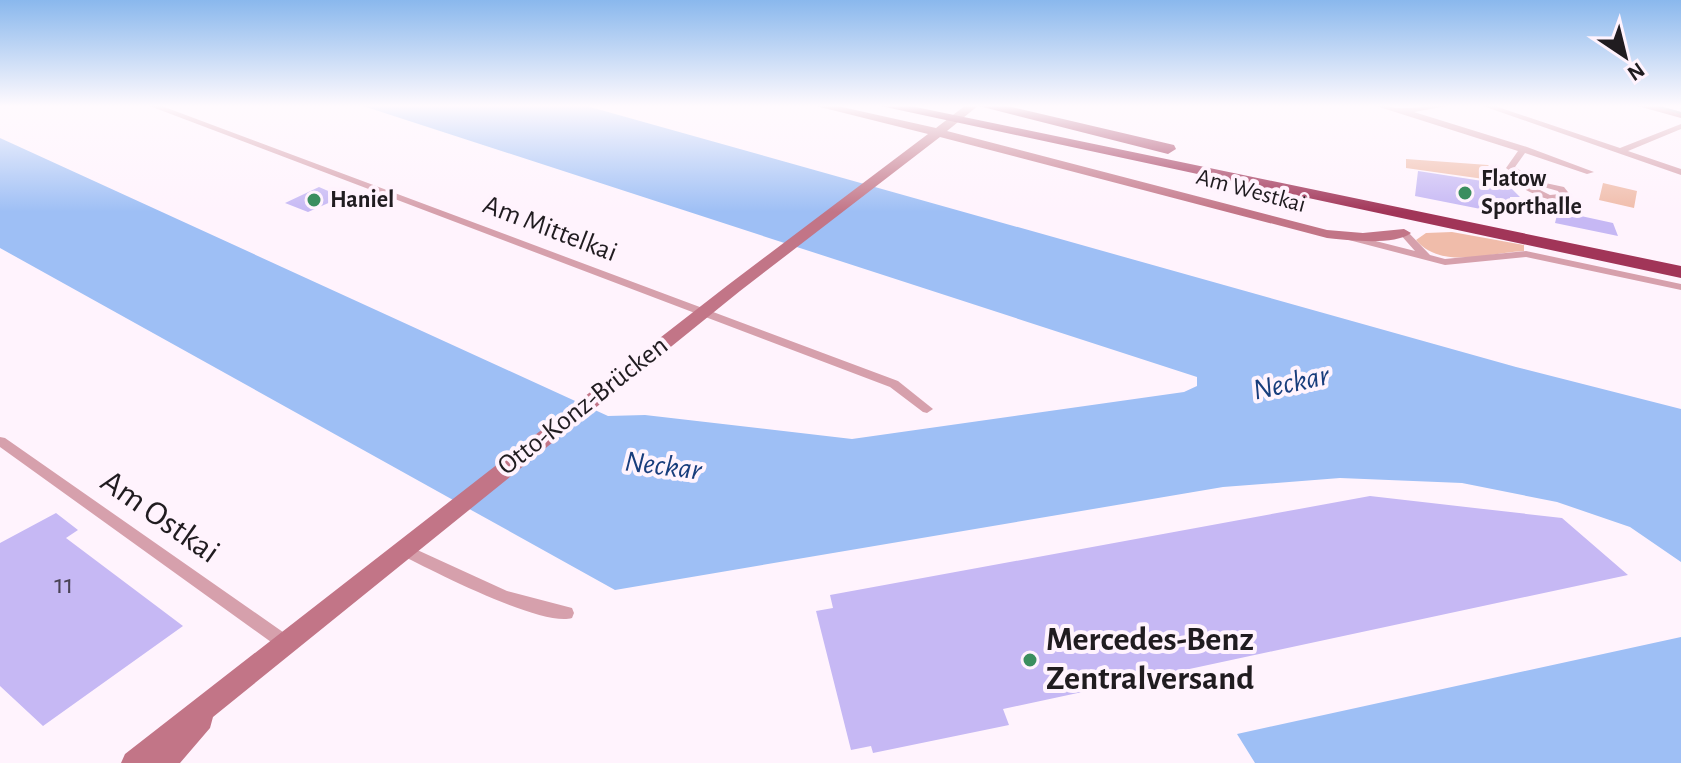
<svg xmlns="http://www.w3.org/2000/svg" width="1681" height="763" viewBox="0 0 1681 763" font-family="'Alegreya Sans',sans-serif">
<rect width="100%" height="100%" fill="#fff3fd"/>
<path fill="#f0bcaa" d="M1406,159L1488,165L1505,182L1406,168Z
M1603,183L1637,191L1634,208L1599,200Z
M1452,232L1524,245V251C1489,253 1441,270 1416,240L1426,233Z"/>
<path fill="#9ebff5" d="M360,105H583L1516,367L1681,409V562L1630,527L1557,502L1462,483L1340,478L1223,487L615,590L0,248V138L608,416L645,415L852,439L1184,392L1197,386V377Z
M1681,637V763H1255L1237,734Z"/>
<path fill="#c6b8f4" d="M1418,171L1508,185L1520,197H1510L1511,215L1415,196Z
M319,187L342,197L308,212L285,203Z
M1558,211L1613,223L1618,236L1555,223Z
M1370,496L1562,518L1628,575L1003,709L1009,725L873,753L871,746L851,750L816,611L833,608L830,595Z
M56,513L78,530L66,538L183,626L43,726L0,686V543Z"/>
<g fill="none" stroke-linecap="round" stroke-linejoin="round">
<path fill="#d6a0ac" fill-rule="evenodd" d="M147,105H159L898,381L933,409L927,413L923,412L890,387Z
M1373,105C1384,105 1395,109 1406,108C1421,108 1436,105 1452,105L1414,112L1527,147L1594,172L1587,174L1525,153L1515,167L1536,181L1564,187L1571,196C1554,204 1542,198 1526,190L1525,188L1529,185L1506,168L1518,151ZM1540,186L1558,191L1560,194L1550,195L1536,188Z
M1480,105H1492L1620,148L1681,124V129L1628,151L1681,169V175Z
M1404,230L1407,231L1430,255L1445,259L1526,251L1681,284V290L1526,257L1445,265L1345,239L1343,237L1348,234L1415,251L1399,233Z
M0,437L5,438L290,637L292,642L290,647L284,649L278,647L0,447Z
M402,543L507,591L572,608L574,613L572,618C540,627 429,569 397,553L395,549L397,545Z"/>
<path fill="#c27587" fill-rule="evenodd" d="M812,105H833L936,128L966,105H979L947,131L1327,230L1363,233L1404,229L1411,233C1394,246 1348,240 1327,238L940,137L740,291L213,717L210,728L180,763H121L125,754L728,285L928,134Z
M1634,105H1655L1681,112V118Z"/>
<path fill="#a13558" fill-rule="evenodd" d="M876,105H906L1681,266V278Z
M975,105H1003L1174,145L1176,149L1168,154Z"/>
<path stroke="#8d858c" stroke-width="2" d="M1653,105L1681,113"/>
</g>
<linearGradient id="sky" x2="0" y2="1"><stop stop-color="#8ab8ed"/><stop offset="0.5" stop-color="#fffafe"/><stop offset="1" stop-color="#fffafe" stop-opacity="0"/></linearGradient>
<rect width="1681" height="212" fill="url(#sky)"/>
<g fill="#3b8e5f" stroke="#fff3fd" stroke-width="3">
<circle cx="1465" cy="193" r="8"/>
<circle cx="314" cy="200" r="8"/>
<circle cx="1030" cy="660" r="8"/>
</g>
<g text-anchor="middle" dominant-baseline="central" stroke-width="8" stroke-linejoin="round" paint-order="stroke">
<g font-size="24" font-weight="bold" fill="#201c20" stroke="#fff3fd" text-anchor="start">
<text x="1481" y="179">Flatow<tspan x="1481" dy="28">Sporthalle</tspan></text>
<text x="330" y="200">Haniel</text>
</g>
<g font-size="24" fill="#201c20" stroke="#fff3fd">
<text transform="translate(1251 191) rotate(15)">Am Westkai</text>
</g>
<g font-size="28" fill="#201c20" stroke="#fff3fd">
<text transform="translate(550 229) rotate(21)">Am Mittelkai</text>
<text transform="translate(583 406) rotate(-38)">Otto-Konz-Brücken</text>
</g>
<g font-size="28" fill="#4a4355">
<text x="64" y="585">11</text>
</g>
<g font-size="30" font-style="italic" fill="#183d7c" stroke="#fff3fd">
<text transform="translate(1291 383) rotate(-12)">Neckar</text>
<text transform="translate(663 466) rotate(7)">Neckar</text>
</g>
<g font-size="34" fill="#201c20" stroke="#fff3fd">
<text transform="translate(160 517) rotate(35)">Am Ostkai</text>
</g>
<g font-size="34" font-weight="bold" fill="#201c20" stroke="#fff3fd" text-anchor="start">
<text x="1046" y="640">Mercedes-Benz<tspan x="1046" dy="39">Zentralversand</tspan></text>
</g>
</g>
<g transform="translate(1625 56) rotate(145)" stroke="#fff3fd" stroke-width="6" paint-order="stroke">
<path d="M0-6L14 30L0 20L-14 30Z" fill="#201c20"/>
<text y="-12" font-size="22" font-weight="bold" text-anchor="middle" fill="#201c20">N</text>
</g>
</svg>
